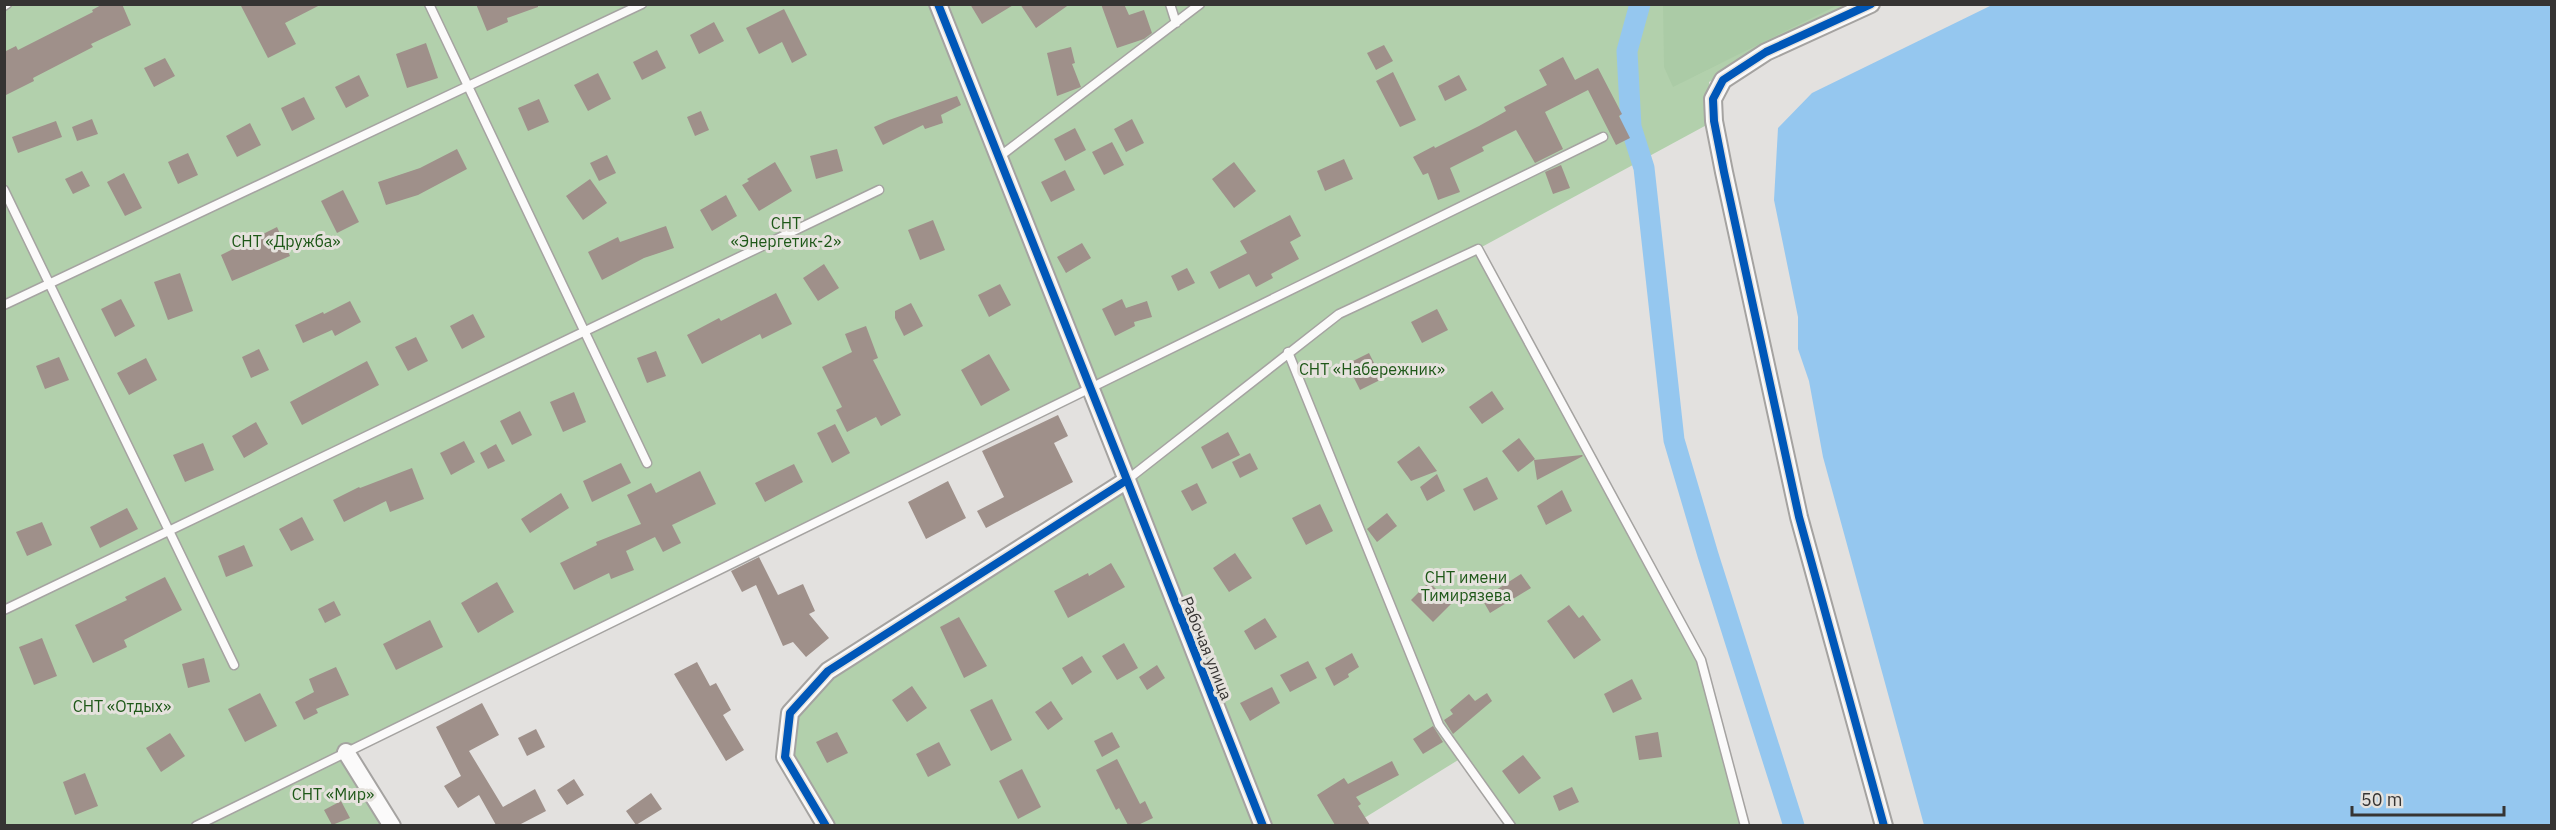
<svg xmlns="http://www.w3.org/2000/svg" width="2556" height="830" viewBox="0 0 2556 830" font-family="'IBM Plex Sans',sans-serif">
<rect width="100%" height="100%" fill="#e3e1df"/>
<path fill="#b2d0ac" d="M5,5H1871L1709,82L1714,121L1478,249L1701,660L1745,825H1511L1463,757L1353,825H826L785,757L790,713L828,671L1126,481L1090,388L347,752L392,825L5,826Z"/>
<path fill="#abcba6" d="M1663,5V4L1838,5L1673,87L1664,67Z"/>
<path fill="#95c7ef" d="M1992,5H2551V825H1924L1823,457L1809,381L1798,349V317L1774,200L1778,128L1812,93Z"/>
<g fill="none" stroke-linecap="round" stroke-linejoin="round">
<path stroke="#95c7ef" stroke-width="21" d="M1640,4L1627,51L1631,127L1644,168L1674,440L1708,555L1794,826"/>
</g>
<path fill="#9f908a" d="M103,4H122L131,25L91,44L93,47L33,78L34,81L4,96V52L16,46L18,50L93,12L92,10Z
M240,4H322L285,23L296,44L268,58Z
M476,4H538V7L507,18L508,22L487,31Z
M970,4H1015L982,24Z
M1020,4H1070L1036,28Z
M1101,4H1124L1129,15L1144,10L1152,33L1144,39L1117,48Z
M784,9L807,55L792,63L782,42L759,54L746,28Z
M714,22L724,41L699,54L690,35Z
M426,43L438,78L407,88L396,54Z
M1384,45L1393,61L1376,70L1367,53Z
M1071,47L1075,63L1072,64L1081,87L1057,96L1047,53Z
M657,50L666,68L642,80L633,62Z
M1563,57L1575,80L1598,68L1622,114L1619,116L1630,138L1616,145L1588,90L1545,112L1563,149L1535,163L1516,130L1482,147L1484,151L1450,168L1460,192L1438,200L1428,173L1423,175L1413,157L1434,146L1435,148L1479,126L1506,111L1504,107L1547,85L1539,70Z
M165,58L175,76L154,87L144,68Z
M1393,72L1416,120L1400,127L1376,81Z
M598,73L611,99L588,111L574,85Z
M359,75L369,96L346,108L335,87Z
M1459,75L1467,90L1445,101L1438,86Z
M957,96L961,105L941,115L943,123L925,129L923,125L883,145L874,127L889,120Z
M304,97L315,119L292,131L281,108Z
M539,99L549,122L528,131L518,108Z
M701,111L709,130L695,136L687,117Z
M92,119L98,134L77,141L72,127Z
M1132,119L1144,143L1126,152L1114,129Z
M56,121L62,137L18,153L12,137Z
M250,123L261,145L237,157L226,136Z
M1075,128L1086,150L1065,161L1054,139Z
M1112,142L1124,165L1104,175L1092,152Z
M457,149L467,169L418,195L386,205L378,182L420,168Z
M837,149L843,171L816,179L810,156Z
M188,153L198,175L178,184L168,162Z
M607,155L616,173L599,181L590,163Z
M1344,159L1353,179L1325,191L1317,171Z
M775,162L792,191L759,211L742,185L749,181L747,179Z
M1234,162L1256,191L1234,208L1212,179Z
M1561,165L1570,188L1553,194L1545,172Z
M1065,170L1075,190L1051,202L1041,182Z
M82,171L90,186L73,194L65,179Z
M124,173L142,208L125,216L107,182Z
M590,179L607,203L583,220L566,196Z
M343,190L359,222L337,233L321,201Z
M726,195L737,216L712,231L700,210Z
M1290,215L1301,236L1290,242L1299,259L1271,274L1273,278L1256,287L1249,274L1219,289L1210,272L1247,253L1240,241Z
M933,220L945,250L920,260L908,230Z
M666,226L674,248L644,258L602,280L588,252L618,237L620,242Z
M277,227L290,256L232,281L221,255Z
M1082,243L1091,258L1066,273L1057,257Z
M824,264L839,288L818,301L803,278Z
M1187,268L1195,283L1178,291L1171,276Z
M180,273L193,311L168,320L154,282Z
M1000,284L1011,305L989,317L978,295Z
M776,293L792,324L762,339L760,334L702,364L687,335L719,318L721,321Z
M121,299L135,326L115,337L101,309Z
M1122,299L1126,308L1147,301L1152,317L1134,322L1135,326L1115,336L1102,309Z
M350,301L361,322L335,336L332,330L303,343L295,325L323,312L324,314Z
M911,303L923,326L904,336L895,318V311Z
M1437,309L1448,330L1422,343L1411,322Z
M473,314L485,337L462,349L450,326Z
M866,326L878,358L873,360L901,415L881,426L876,417L847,432L836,410L842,407L822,367L852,352L845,334Z
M416,337L428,361L408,371L395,347Z
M259,349L269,370L251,378L242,357Z
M656,351L666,376L647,383L637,358Z
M1369,353L1382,379L1360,390L1347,364Z
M989,354L1010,390L981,406L961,370Z
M59,357L69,380L45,389L36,366Z
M146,358L157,380L129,395L117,373Z
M367,361L379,385L302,425L290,402Z
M1492,391L1504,409L1482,424L1469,407Z
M574,392L586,422L563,432L550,402Z
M520,411L532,435L512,445L500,421Z
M1058,415L1068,436L1054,443L1073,482L986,528L977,511L1004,497L982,451Z
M256,422L268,444L244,458L232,436Z
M835,424L850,453L832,463L817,433Z
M1228,432L1240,455L1212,469L1201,447Z
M1519,438L1535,459L1518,472L1502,451Z
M464,441L475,462L451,475L440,453Z
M203,443L214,470L185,482L173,455Z
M496,444L505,461L488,469L480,453Z
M1419,446L1437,471L1411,481L1397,462Z
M1250,453L1258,469L1240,478L1232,462Z
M1582,455L1583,456L1537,480L1534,460Z
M621,463L631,483L592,502L583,481Z
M794,464L803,482L765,502L755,483Z
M412,468L424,499L390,512L386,501L344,522L333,500L359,487L360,488Z
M700,471L716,504L672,525L681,543L663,552L655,537L626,551L634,570L611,579L609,573L574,590L560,563L597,545L596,542L641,524L627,495L651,483L656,493Z
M1437,474L1445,491L1427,501L1420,487Z
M1487,477L1498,499L1474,511L1463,489Z
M948,481L966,518L926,539L908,502Z
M1197,483L1207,503L1192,511L1181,491Z
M1562,490L1572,511L1546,525L1537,506Z
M561,493L569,508L530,533L521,519Z
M1320,504L1333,531L1306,545L1292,518Z
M127,508L138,529L100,548L90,527Z
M1387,513L1397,526L1377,542L1367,529Z
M302,517L314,540L291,551L279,529Z
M42,522L52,545L27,556L16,532Z
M244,545L253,566L226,577L218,556Z
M1235,553L1252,578L1229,592L1213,568Z
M759,557L778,595L803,584L815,611L809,614L829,638L806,657L793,642L783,646L756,585L742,592L731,571Z
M1111,563L1125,587L1068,618L1054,591L1088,573L1089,576Z
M1521,574L1531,588L1490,613L1482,599Z
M165,577L182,610L124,640L127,647L93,663L75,625L127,600L125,597Z
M497,582L514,612L478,633L461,603Z
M1429,582L1451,604L1433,622L1411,600Z
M334,601L341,615L325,623L318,609Z
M1569,605L1579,618L1583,615L1601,640L1574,659L1547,621Z
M959,617L987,666L964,678L940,627Z
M1265,618L1277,637L1255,650L1244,631Z
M430,620L443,647L396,670L383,644Z
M42,638L57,676L34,685L19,647Z
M1124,643L1138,668L1117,680L1102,656Z
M1352,653L1359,667L1348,674L1349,677L1334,686L1325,668Z
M1082,656L1092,672L1072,685L1062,668Z
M204,658L210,682L188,688L182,664Z
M1308,661L1317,678L1290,692L1280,675Z
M697,662L710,686L716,683L731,710L723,715L744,750L726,761L674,674Z
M1157,665L1165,678L1147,690L1139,677Z
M336,667L349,695L316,709L318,713L304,720L295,702L314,692L309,679Z
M1632,679L1642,699L1613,713L1604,694Z
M912,686L927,708L907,722L892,700Z
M1272,687L1280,703L1250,721L1240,703Z
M260,693L277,726L245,742L228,709Z
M1487,693L1492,701L1453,734L1444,720L1453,714L1450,710L1469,694L1475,701Z
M992,699L1012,740L991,751L970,710Z
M1051,701L1063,719L1048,730L1035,712Z
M482,703L499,735L469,751L503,807L535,789L546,811L519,825H496L479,795L458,808L444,786L461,776L436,727Z
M1433,726L1443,742L1423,754L1413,739Z
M536,729L545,747L527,756L518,738Z
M837,732L848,753L827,763L816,742Z
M1112,732L1120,747L1102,757L1094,741Z
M1658,732L1662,757L1639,760L1635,736Z
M170,733L185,756L161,772L146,748Z
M939,742L951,765L928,777L916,754Z
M1523,755L1541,778L1519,794L1502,771Z
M1117,759L1140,804L1145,801L1153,818L1138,825H1128L1119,808L1116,810L1096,770Z
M1392,761L1399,775L1356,797L1361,804L1358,806L1370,825H1335L1317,795L1344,778L1348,784Z
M1022,769L1041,807L1018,819L999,781Z
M85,773L98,806L75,815L63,782Z
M574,779L584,795L567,805L557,790Z
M1572,787L1579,802L1559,811L1553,796Z
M651,793L662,809L636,825L626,811Z
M341,801L350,818L332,825L324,810Z"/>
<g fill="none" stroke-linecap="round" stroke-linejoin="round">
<defs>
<path id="lane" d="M429,4L647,463
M1170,4L1176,23
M4,6L7,4
M999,157L1200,4
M4,190L234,665
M4,305L642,4
M1288,352L1439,725L1511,826
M1127,480L1339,314L1478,249L1701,660L1745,826
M4,610L879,190
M196,826L1603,137"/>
<path id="street" d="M1871,4L1766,52L1723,80L1713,99L1714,121L1724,172L1799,517L1884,826
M1127,480L1263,826
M346,752L392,826
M826,826L785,757L790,713L828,671L1127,480L938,4"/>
</defs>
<use href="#lane" stroke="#a5a3a1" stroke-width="11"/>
<use href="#street" stroke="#a5a3a1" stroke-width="20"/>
<use href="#lane" stroke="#fbfafa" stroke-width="8"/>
<use href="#street" stroke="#fbfafa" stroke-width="16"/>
<defs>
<path id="cycleway" d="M1871,4L1766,52L1723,80L1713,99L1714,121L1724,172L1799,517L1884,826
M1127,480L1263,826
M826,826L785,757L790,713L828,671L1127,480L938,4"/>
</defs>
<use href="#cycleway" stroke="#e5e2dd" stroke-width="11"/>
<use href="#cycleway" stroke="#0057b8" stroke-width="8"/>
</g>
<g text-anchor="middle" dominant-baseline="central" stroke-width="6" stroke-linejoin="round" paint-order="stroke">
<g font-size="16" fill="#1e5818" stroke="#e5e2dd">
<text x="786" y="223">СНТ<tspan x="786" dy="18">«Энергетик-2»</tspan></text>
<text x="286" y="241">СНТ «Дружба»</text>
<text x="1372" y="369">СНТ «Набережник»</text>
<text x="1466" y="577">СНТ имени<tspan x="1466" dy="18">Тимирязева</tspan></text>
<text x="122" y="706">СНТ «Отдых»</text>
<text x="333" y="794">СНТ «Мир»</text>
</g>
<g font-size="16" fill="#363433" stroke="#e5e2dd">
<text transform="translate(1207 648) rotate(68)">Рабочая улица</text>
</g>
</g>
<rect width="2556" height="830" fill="none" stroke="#363433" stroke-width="12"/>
<path d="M2352 806v9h152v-9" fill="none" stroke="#363433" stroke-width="3"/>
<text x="2361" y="806" font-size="18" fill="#363433" stroke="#e5e2dd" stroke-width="4.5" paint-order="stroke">50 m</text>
</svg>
